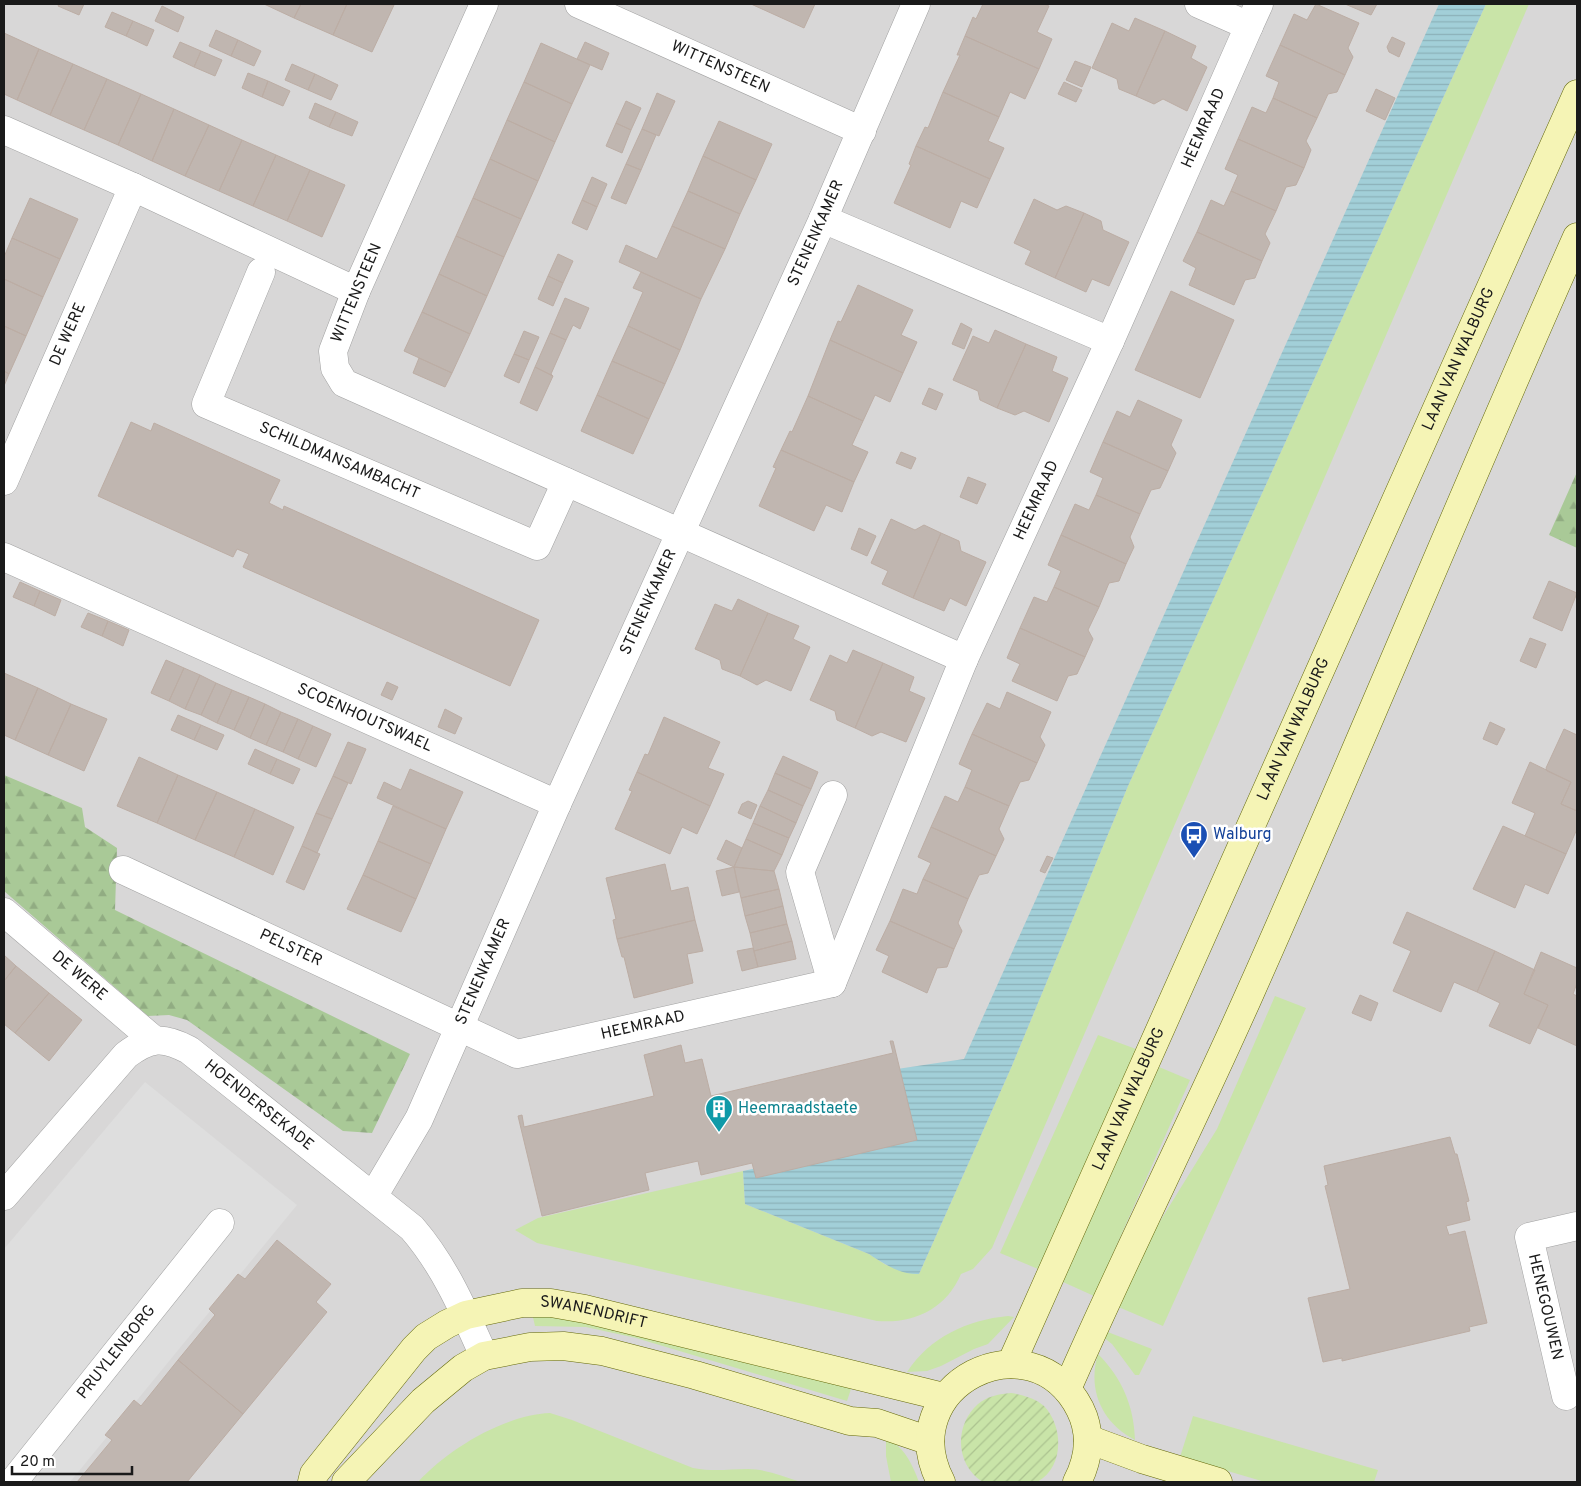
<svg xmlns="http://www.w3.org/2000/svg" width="1581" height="1486" viewBox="0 0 1581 1486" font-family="Overpass,sans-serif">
<defs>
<pattern id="forest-firs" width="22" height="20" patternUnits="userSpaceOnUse" patternTransform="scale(1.25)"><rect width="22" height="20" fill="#a9c997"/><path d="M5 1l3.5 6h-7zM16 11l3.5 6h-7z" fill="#91ac82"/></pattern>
<pattern id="garden-furrows" width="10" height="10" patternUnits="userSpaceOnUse" patternTransform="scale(1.25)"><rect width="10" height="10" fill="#c9e4a8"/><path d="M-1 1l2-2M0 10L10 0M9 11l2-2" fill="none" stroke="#acc390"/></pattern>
<pattern id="water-rules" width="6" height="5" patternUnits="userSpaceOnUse" patternTransform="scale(1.25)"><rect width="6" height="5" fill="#a2cfd8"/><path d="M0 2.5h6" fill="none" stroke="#8bb1b9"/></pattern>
</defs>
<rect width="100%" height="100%" fill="#ece7e0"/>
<path fill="#d8d7d7" d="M4,4H1577V1482H4Z"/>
<path fill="#c9e4a8" d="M1486,4H1529L992,1248L973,1269L961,1274C946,1309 914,1324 877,1321L537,1243L515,1230L538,1218L743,1171L745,1204L869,1254L886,1265L919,1274L1011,1068L1128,786Z
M1275,996L1306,1008L1163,1326L1116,1306L1138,1257L1217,1129Z
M1098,1035L1136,1049L1038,1269L1000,1253Z
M1159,1067L1190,1080L1094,1296L1063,1282Z
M561,1312L852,1386L847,1401L636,1338L586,1327L535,1326L532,1313Z
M1008,1316L1014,1317L988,1344L974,1349L941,1366L927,1371L907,1372C930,1337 967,1320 1008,1316Z
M1105,1331L1152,1349L1139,1375H1135L1112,1344L1103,1337Z
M1098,1354C1122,1378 1134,1406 1135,1440C1102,1423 1087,1390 1098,1354Z
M550,1413L572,1420L693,1468C715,1472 728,1469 748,1469C766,1469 784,1477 801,1482H418C448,1449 504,1415 550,1413Z
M1193,1416L1378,1470L1374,1482H1265L1180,1457Z
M886,1439C904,1445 913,1466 919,1482H891L886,1456Z"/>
<path fill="url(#forest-firs)" d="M1577,472V548L1549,535Z
M4,775L82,808L85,827L117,848L115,910L410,1054L372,1133L343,1131L187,1020L169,1015L148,1016L4,891Z"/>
<path fill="url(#garden-furrows)" d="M1011,1393C1023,1395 1035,1398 1044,1406C1064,1427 1064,1468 1037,1482H983C955,1465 954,1425 978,1404C988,1396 999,1394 1011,1393Z"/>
<path fill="#dedede" d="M145,1082L297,1205L70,1482H4V1249Z"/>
<path fill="url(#water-rules)" d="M1439,4H1486L1128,786L1011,1068L919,1274C901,1275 884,1264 869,1254L745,1204L743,1171L911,1135L897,1069L964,1059Z"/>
<path fill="#c0b6b0" stroke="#bcada4" d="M59,4H84L79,15L58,6Z
M264,4H301L294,18Z
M301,4H347L333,35L294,18Z
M347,4L394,5L372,52L333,35Z
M751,4H815L804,28Z
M983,4H1044L1049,6L1037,32L1052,39L1039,69L965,36L973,17L976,19Z
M1316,4L1359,23L1348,48L1353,57L1345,75L1280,45L1294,14L1307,20Z
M1345,4H1377L1371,15Z
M162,6L184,17L178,32L155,21Z
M112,12L133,21L126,36L105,27Z
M1135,18L1165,31L1136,96L1119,89L1117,79L1092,68L1112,23L1129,31Z
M133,21L154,30L147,46L126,36Z
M216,30L238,40L231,56L209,46Z
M1165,31L1196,46L1191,58L1207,67L1187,111L1163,99L1154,104L1136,96Z
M4,33L39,49L17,100L4,94Z
M965,36L1039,69L1025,99L1010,92L999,117L943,92L960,55H957Z
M1392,37L1405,43L1399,57L1389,52L1387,47Z
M238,40L261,51L254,66L231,56Z
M180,42L201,51L194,67L173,57Z
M585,42L609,53L602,70L577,59Z
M541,43L590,65L572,104L524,82Z
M1280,45L1345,75L1337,92L1328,94L1317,118L1273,98L1279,82L1266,76Z
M39,49L73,64L50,115L17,100Z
M201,51L222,60L215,76L194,67Z
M1075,61L1091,67L1082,87L1066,80Z
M73,64L107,79L84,130L50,115Z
M292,64L315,74L308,90L285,80Z
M248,73L268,81L262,97L242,88Z
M315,74L338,85L331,100L308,90Z
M107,79L141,94L118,145L84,130Z
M268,81L290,91L283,106L262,97Z
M524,82L572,104L555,142L507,120Z
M1064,82L1082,90L1076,102L1058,94Z
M1376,89L1395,98L1385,120L1366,111Z
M943,92L999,117L988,141L1004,148L990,179L916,146L925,127L928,128Z
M657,93L675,101L659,136L642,129Z
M141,94L174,109L152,161L118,145Z
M1273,98L1317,118L1306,141L1311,150L1304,168L1238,139L1252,107L1266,113Z
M626,101L641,108L631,130L616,123Z
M315,103L336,112L329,127L309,118Z
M174,109L209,125L185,176L152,161Z
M336,112L358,122L352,136L329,127Z
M507,120L555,142L538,181L490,159Z
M719,121L772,144L756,180L703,156Z
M616,123L631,130L622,153L606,146Z
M209,125L242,140L219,191L185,176Z
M642,129L656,135L641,170L626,164Z
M1238,139L1304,168L1296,185L1286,187L1276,211L1231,191L1238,175L1225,169Z
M242,140L276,155L253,206L219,191Z
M916,146L990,179L977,208L961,201L950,228L894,203L911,165L909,164Z
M276,155L310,170L287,221L253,206Z
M703,156L756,180L740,214L688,191Z
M490,159L538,181L521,219L473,198Z
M626,164L641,170L626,204L611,198Z
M310,170L345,185L322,237L287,221Z
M592,177L607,184L597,207L582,200Z
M688,191L740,214L725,249L672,226Z
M1231,191L1276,211L1265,234L1270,243L1262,261L1197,232L1211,200L1224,206Z
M30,198L78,219L60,259L12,238Z
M473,198L521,219L504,257L456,236Z
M1034,199L1057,210L1066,206L1084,213L1055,278L1025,264L1031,251L1014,243Z
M582,200L597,207L587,230L572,223Z
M1084,213L1101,221L1103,230L1129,242L1109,286L1092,279L1086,292L1055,278Z
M672,226L725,249L701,299L619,262L626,245L657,259Z
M1197,232L1262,261L1255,278L1245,280L1234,305L1189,285L1196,268L1183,261Z
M456,236L504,257L487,296L439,274Z
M12,238L60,259L43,297L4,279V257Z
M558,254L573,261L563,283L548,276Z
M641,272L701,299L680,350L628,326L643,292L633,288Z
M439,274L487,296L470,334L422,312Z
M548,276L563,283L553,306L538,299Z
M4,279L43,297L26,336L4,326Z
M858,285L913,310L901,335L917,342L903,373L830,340L838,321L841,322Z
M1171,291L1234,320L1200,398L1135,370Z
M565,298L589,308L580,329L573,325L566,340L550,333Z
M422,312L470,334L452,373L404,351Z
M961,323L972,329L964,349L952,344Z
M4,326L26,336L9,374L4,371Z
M628,326L680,350L665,384L612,361Z
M995,330L1026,344L997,408L980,400L978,391L953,380L973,336L989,343Z
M524,331L539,337L529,360L514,354Z
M550,333L566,340L551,374L553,376L535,367Z
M830,340L903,373L890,402L875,395L863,421L808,396Z
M1026,344L1057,357L1052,371L1068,378L1049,422L1024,411L1015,415L997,408Z
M514,354L529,360L519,383L504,376Z
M419,358L452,373L445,387L413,373Z
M612,361L665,384L649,419L597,395Z
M535,367L553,376L537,411L520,403Z
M4,371L9,374L4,386Z
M929,388L943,394L936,410L922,404Z
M597,395L649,419L633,454L581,431Z
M808,396L863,421L852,445L868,452L854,482L781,450L790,431L792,432Z
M1138,400L1182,420L1171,445L1176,453L1168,471L1103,442L1117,411L1130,417Z
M131,422L151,431L154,423L280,480L269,503L283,510L284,506L539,620L510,686L245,568L243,567L249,554L237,549L233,557L98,496Z
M1103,442L1168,471L1160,488L1151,490L1140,514L1096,495L1103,478L1090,472Z
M781,450L854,482L842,512L826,505L814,531L759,506L776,468L773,467Z
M901,452L916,458L911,469L896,463Z
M968,477L986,484L977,504L960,497Z
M1096,495L1140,514L1130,537L1134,547L1126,564L1061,535L1075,504L1089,510Z
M891,519L915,530L924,525L941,533L913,598L882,584L888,571L871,563Z
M859,528L876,536L867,556L851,549Z
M941,533L959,541L961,551L986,562L966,606L950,598L944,611L913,598Z
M1061,535L1126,564L1119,581L1109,583L1099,607L1054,587L1061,571L1048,565Z
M1549,581L1577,593L1562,631L1533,618Z
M20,582L40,591L34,606L13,597Z
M1054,587L1099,607L1088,630L1093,639L1085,657L1020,628L1034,597L1047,602Z
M40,591L61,600L55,616L34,606Z
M738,599L768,613L740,676L722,669L720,660L695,649L715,604L732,611Z
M88,613L108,621L102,636L81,627Z
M768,613L799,626L793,639L810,647L791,691L766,680L757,685L740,676Z
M108,621L129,630L123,646L102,636Z
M1020,628L1085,657L1077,674L1068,676L1057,701L1012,681L1020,664L1007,658Z
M1530,638L1546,644L1536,668L1520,661Z
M853,650L883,663L855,728L837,720L835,711L810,700L830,655L847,663Z
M166,660L184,668L169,701L151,693Z
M883,663L914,677L909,691L925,698L906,742L881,732L872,736L855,728Z
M184,668L200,675L185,709L169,701Z
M4,673L38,688L15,740L4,735Z
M200,675L216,683L201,715L185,709Z
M387,682L398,687L392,700L381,695Z
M216,683L232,690L217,723L201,715Z
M38,688L71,704L48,755L15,740Z
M232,690L249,697L234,730L217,723Z
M1007,692L1051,712L1040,737L1045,745L1037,763L972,734L987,703L1000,709Z
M249,697L265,704L250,738L234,730Z
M71,704L107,719L84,771L48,755Z
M265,704L281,712L266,745L250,738Z
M445,709L462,718L455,734L438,727Z
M281,712L298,719L283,752L266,745Z
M178,715L201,725L194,740L171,730Z
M664,717L720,742L708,768L724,774L710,806L637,772L645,754L648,755Z
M298,719L313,726L298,759L283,752Z
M1490,722L1505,729L1497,745L1483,739Z
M201,725L224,735L217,750L194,740Z
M313,726L331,734L316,767L298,759Z
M1564,729L1577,735V811L1561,804L1571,782L1547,771L1546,768Z
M972,734L1037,763L1029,780L1020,782L1009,806L965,787L972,770L959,764Z
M348,742L366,749L351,784L333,776Z
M255,749L277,759L270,774L248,764Z
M783,756L818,772L811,789L775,773Z
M139,757L178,775L157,823L117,806Z
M277,759L300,769L293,784L270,774Z
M1530,762L1571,782L1561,804L1577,811V829L1566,854L1525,836L1535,813L1512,803Z
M410,769L463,792L446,829L377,798L384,782L401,790Z
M637,772L710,806L697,834L682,827L670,854L615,829L632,791L629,790Z
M775,773L811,789L803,806L768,790Z
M178,775L217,792L195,840L157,823Z
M333,776L348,783L332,819L316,813Z
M965,787L1009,806L999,829L1004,839L996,856L931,827L945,796L958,802Z
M768,790L803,806L796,823L760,806Z
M217,792L255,809L234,857L195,840Z
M748,801L757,805L751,819L738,813L742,804Z
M393,806L446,829L431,864L378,841Z
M760,806L796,823L789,838L753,823Z
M255,809L294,827L273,875L234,857Z
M316,813L332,819L317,853L302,846Z
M753,823L789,838L782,855L746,839Z
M1503,826L1566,854L1548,894L1525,884L1515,908L1473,889Z
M931,827L996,856L988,873L979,875L968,899L923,879L931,863L918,857Z
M746,839L782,855L774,871L734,867Z
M726,840L742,848L734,867L717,859Z
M378,841L431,864L416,899L363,875Z
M302,846L320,854L304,890L286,882Z
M1047,856L1053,858L1045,873L1040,871Z
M665,864L671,891L688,887L695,920L617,939L613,920L616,919L606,878Z
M734,867L739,892L722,896L716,871Z
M734,867L774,871L779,889L741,898Z
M363,875L416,899L401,932L347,909Z
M923,879L968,899L958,923L962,931L954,949L890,921L903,889L917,894Z
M779,889L783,906L745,916L741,898Z
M783,906L787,924L750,933L745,916Z
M1407,912L1495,951L1477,992L1454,982L1441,1012L1393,991L1411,951L1393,943Z
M695,920L703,951L687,954L693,983L634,998L624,957H622L617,939Z
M890,921L954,949L947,967L937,968L927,993L882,972L889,956L876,950Z
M787,924L792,941L754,951L750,933Z
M792,941L796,959L758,967L754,951Z
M753,948L758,967L742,971L737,951Z
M1495,951L1535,970L1524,994L1548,1005L1530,1044L1489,1026L1500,1003L1477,992Z
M1541,952L1577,968V983L1573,994L1577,996V1046L1538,1028L1548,1005L1524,994Z
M4,955L16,966L4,981Z
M16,966L49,993L15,1033L4,1024V981Z
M49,993L82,1020L49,1061L15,1033Z
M1360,995L1378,1003L1371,1021L1352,1013Z
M890,1041H893L917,1140L756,1178L752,1163L701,1175L698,1161L645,1173L649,1190L542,1216L518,1116L522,1115L524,1127L654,1096L644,1055L681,1045L685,1063L702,1059L711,1096L893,1053Z
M1450,1137L1455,1154H1457L1469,1201L1466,1202L1470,1220L1446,1226L1449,1235L1465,1231L1487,1323L1469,1327L1470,1331L1342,1361V1358L1323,1362L1308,1298L1350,1289L1325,1186L1328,1185L1324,1166Z
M277,1240L331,1284L316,1302L327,1312L243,1414L178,1360L215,1315L209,1309L238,1274L245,1279Z
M178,1360L243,1414L187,1482H77L112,1440L105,1435L134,1400L141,1406Z"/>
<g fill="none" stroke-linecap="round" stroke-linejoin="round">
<defs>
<g id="street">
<path d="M484,4L356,291L333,351L335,368L344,383L964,659"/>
<path id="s1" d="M579,4L862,131"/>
<path d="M1249,26L1259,4"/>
<path d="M4,130L133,187L356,291"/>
<path d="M823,219L1110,341"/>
<path id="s2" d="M261,272L206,404L537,546L566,482"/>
<path id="s3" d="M4,481L133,187"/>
<path id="s4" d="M4,557L557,804"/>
<path id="s5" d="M123,870L517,1054L832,983L964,659L1110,341L1249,26L1199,4"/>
<path id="s6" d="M4,912L154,1040"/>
<path d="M832,983L800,872L833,795"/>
<path id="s7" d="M374,1195L419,1119L557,804L823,219L916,4"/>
<path id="s8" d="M4,1196L126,1055C150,1037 163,1036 189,1050L412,1228C445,1266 464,1311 484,1356"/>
<path d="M1566,1396L1529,1237L1577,1226"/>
<path id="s9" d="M13,1482L220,1223"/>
</g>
<g id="secondary">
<path id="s10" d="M1011,1364L1577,94"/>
<path d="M1067,1389C1125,1256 1191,1126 1250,993C1362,742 1465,488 1577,237"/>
<path d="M1088,1439L1142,1459L1218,1482"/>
<path id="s11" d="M312,1482L314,1474L414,1349L426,1337L447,1324L466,1315L522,1303H551L585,1309L944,1397"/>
<path d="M346,1482L423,1401L463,1368L484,1356L530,1347L563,1346L602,1351L695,1375L850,1421L877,1423L930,1441"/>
<path d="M941,1482C891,1386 1031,1314 1080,1409C1092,1433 1089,1459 1077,1482"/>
</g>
</defs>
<use href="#street" stroke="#a1a1a1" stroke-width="29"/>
<use href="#secondary" stroke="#64690a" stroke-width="29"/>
<use href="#street" stroke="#fff" stroke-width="28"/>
<use href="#secondary" stroke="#f5f4b5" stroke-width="28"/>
</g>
<defs>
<symbol id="bus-pin" viewBox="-11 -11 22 30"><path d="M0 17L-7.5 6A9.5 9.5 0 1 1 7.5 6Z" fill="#1a4fb4" stroke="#fff"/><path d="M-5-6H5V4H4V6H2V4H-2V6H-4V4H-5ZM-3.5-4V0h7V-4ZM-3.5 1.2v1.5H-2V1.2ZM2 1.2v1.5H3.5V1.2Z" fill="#fff"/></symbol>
<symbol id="building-pin" viewBox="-11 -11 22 30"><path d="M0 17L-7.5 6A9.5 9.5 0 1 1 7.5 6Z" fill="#0f9aa8" stroke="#fff"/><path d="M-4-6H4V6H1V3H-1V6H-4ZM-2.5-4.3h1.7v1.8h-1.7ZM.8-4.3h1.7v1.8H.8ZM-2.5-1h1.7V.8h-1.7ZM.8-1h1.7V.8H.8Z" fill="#fff"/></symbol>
</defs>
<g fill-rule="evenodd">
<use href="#bus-pin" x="1178" y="819" width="32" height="43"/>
<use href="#building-pin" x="703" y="1093" width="32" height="43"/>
</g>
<g text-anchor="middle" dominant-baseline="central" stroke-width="5" stroke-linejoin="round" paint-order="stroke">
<g font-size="16" fill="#1a1a1a" stroke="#fff">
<text stroke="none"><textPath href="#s1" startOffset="155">WITTENSTEEN</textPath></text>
<text stroke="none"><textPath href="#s5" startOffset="1690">HEEMRAAD</textPath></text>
<text stroke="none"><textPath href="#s7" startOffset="1059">STENENKAMER</textPath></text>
<text transform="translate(357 293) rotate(-67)">WITTENSTEEN</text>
<text stroke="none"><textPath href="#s3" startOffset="160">DE WERE</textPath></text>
<text stroke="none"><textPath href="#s10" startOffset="1100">LAAN VAN WALBURG</textPath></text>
<text stroke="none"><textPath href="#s2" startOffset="288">SCHILDMANSAMBACHT</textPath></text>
<text stroke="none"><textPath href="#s5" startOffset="1282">HEEMRAAD</textPath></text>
<text stroke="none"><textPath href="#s7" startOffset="654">STENENKAMER</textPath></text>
<text stroke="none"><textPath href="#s4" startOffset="395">SCOENHOUTSWAEL</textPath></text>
<text stroke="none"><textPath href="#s10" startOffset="695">LAAN VAN WALBURG</textPath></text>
<text stroke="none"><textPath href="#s5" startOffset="185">PELSTER</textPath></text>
<text stroke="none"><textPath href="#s7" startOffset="249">STENENKAMER</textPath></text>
<text stroke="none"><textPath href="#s6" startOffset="99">DE WERE</textPath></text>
<text stroke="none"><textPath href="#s5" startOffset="564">HEEMRAAD</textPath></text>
<text stroke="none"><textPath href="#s10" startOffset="290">LAAN VAN WALBURG</textPath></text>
<text stroke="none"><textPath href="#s8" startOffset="344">HOENDERSEKADE</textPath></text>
<text transform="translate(1545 1307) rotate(77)">HENEGOUWEN</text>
<text stroke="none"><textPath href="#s11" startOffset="361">SWANENDRIFT</textPath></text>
<text stroke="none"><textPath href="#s9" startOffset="166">PRUYLENBORG</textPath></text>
</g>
<g font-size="16" fill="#164399" stroke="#fff" text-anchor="start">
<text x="1213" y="835">Walburg</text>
</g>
<g font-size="16" fill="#0d838f" stroke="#fff" text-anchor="start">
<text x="738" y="1109">Heemraadstaete</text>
</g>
</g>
<rect width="1581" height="1486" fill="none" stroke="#1a1a1a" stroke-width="10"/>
<path d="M12 1466v8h120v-8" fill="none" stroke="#1a1a1a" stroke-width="2.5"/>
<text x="20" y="1466" font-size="15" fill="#1a1a1a" stroke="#ffffff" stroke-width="4" paint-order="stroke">20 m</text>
</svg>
